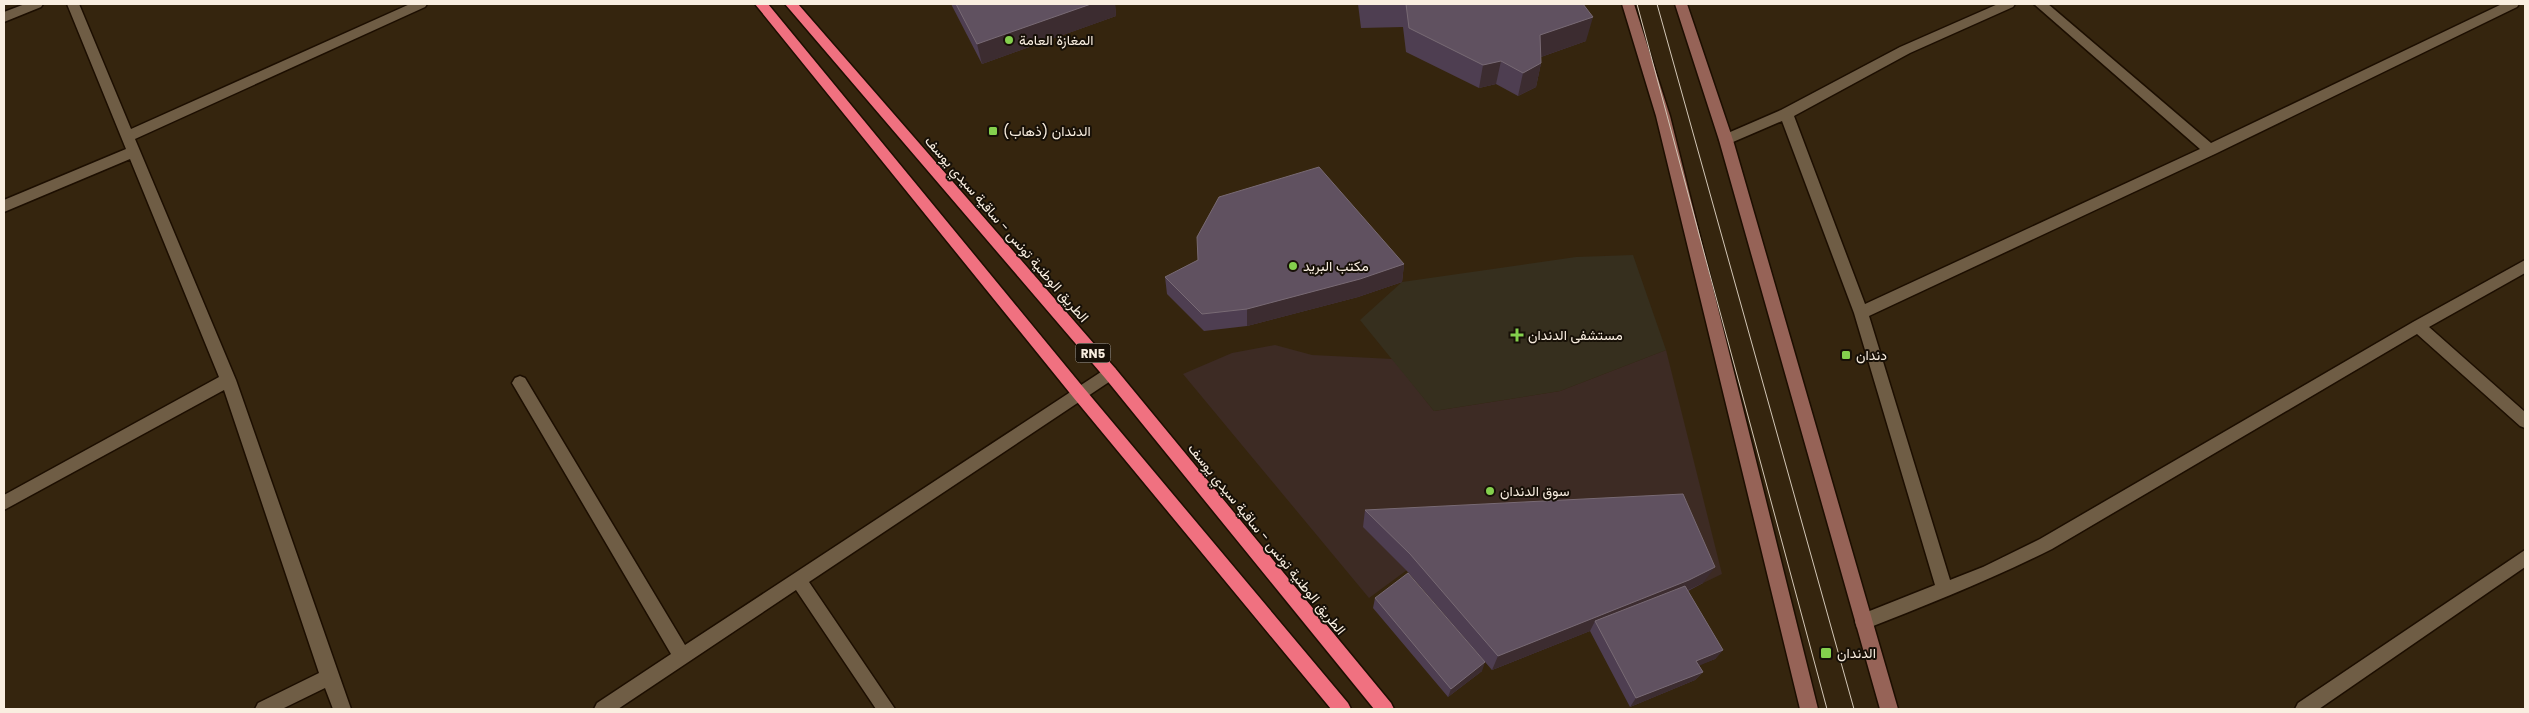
<svg xmlns="http://www.w3.org/2000/svg" width="2529" height="713" viewBox="0 0 2529 713" font-family="Poppins,Vazirmatn,sans-serif">
<rect width="100%" height="100%" fill="#35250e"/>
<path fill="#3d2b24" d="M1275,345L1312,355L1393,359L1434,411L1560,391L1666,350L1722,574L1678,595L1492,670L1407,570L1369,598L1183,374L1232,353Z"/>
<path fill="#362f1e" d="M1633,255L1666,350L1560,391L1434,411L1360,320L1402,282L1576,257Z"/>
<g fill="none" stroke-linecap="round" stroke-linejoin="round">
<defs>
<path id="street" d="M25,4H43L41,7L4,22V12Z
M67,4H79L131,129L410,4H427L425,7L135,139L236,380L351,709H333L325,688L282,709H255L258,703L319,673L224,390L4,510V495L219,377L130,159L4,212V200L126,149Z
M1998,4H2015L2013,7L1910,53L1794,116L1865,304L2200,149L2034,4H2048L2211,143L2502,4H2519L2517,7L2215,154L1869,316L1950,580L1983,567L2040,539L2413,322L2525,260V273L2429,327L2525,412V428L2520,426L2417,334L2052,549C1990,580 1927,605 1863,630L1857,628L1855,622L1857,616L1935,585L1854,313L1782,121L1726,145L1719,140L1721,136L1781,110L1900,47Z
M1110,366L1115,368L1118,373L1115,378L809,582L895,709H876L796,590L618,709H594L597,703L671,654L515,388L512,383L515,378L520,376L525,378L685,645Z
M2525,550V567L2319,709H2295L2298,703Z"/>
<path id="secondary" d="M1622,4H1634L1670,116L1818,709H1800L1656,116Z
M1675,4H1687L1733,140L1898,709H1880L1719,140Z"/>
<path id="highway" d="M755,4H768L1083,387L1348,703L1351,709H1331L1073,397Z
M785,4H798L1115,368L1391,703L1394,709H1374L1105,378Z"/>
</defs>
<use href="#street" stroke="#1c0e00" stroke-width="3"/>
<use href="#secondary" stroke="#1c0e00" stroke-width="3"/>
<use href="#highway" stroke="#1c0e00" stroke-width="3"/>
<use href="#street" fill="#6f5d45" fill-rule="evenodd"/>
<use href="#secondary" fill="#966357" fill-rule="evenodd"/>
<use href="#highway" fill="#f07180" fill-rule="evenodd"/>
<path stroke="#d3c7b7" stroke-width="1" d="M1637,4L1827,709
M1657,4L1854,709"/>
</g>
<path fill="#4e3e51" d="M951,4H1115L1116,16L982,64Z
M1358,4H1583L1586,41L1541,57V63L1536,87L1518,96L1496,84L1479,88L1406,52L1403,27L1361,28Z
M1404,264L1402,282L1358,297L1247,326L1204,331L1167,294L1165,277Z
M1365,510L1703,583L1688,591L1723,650L1715,659L1699,665L1703,672L1695,680L1630,707L1590,631L1492,670L1406,570L1363,527Z
M1375,598L1482,671L1448,697L1373,608Z"/>
<path fill="#3c2c30" d="M1091,4H1115L1116,16L982,64L977,44Z
M1593,17L1586,41L1535,59L1540,35Z
M1501,61L1496,84L1479,88L1483,65Z
M1541,63L1536,87L1518,96L1523,73Z
M1404,264L1402,282L1358,297L1247,326V309Z
M1715,567L1703,583L1678,595L1595,621L1590,631L1492,670L1498,656Z
M1723,650L1715,659L1689,670L1696,661Z
M1485,662L1482,671L1448,697L1451,689Z
M1703,672L1695,680L1630,707L1636,698Z"/>
<path fill="#605160" stroke="#786a74" d="M956,4H1091L977,44Z
M1406,4H1583L1593,17L1540,35L1541,63L1523,73L1501,61L1483,65L1409,28Z
M1319,167L1404,264L1360,279L1247,309L1202,314L1165,277L1198,260L1197,237L1219,197Z
M1683,494L1715,567L1689,580L1498,656L1410,554L1365,510Z
M1408,573L1485,662L1451,689L1375,598Z
M1685,586L1723,650L1696,661L1703,672L1636,698L1595,621Z"/>
<g fill="#84d04d" stroke="#171007" stroke-width="2">
<circle cx="1009" cy="40" r="5"/>
<rect x="988" y="126" width="10" height="10" rx="2.5"/>
<circle cx="1293" cy="266" r="5"/>
<path d="M1514.5 327.5h5v5h5v5h-5v5h-5v-5h-5v-5h5z"/>
<rect x="1841" y="350" width="10" height="10" rx="2.5"/>
<circle cx="1490" cy="491" r="5"/>
<rect x="1820" y="647" width="12" height="12" rx="2.5"/>
</g>
<g text-anchor="middle" dominant-baseline="central" stroke-width="4" stroke-linejoin="round" paint-order="stroke">
<rect fill="#171007" stroke="#b5ab9f" stroke-width="1" x="1075.5" y="343.5" width="35" height="19" rx="4"/>
<g font-size="12" font-weight="bold" fill="#f9eee0">
<text x="1093" y="353">RN5</text>
</g>
<g font-size="14" fill="#f9eee0" stroke="#171007" text-anchor="start">
<text x="1019" y="40">المغازة العامة</text>
<text x="1003" y="131">الدندان (ذهاب)</text>
<text x="1303" y="266">مكتب البريد</text>
<text x="1528" y="335">مستشفى الدندان</text>
<text x="1856" y="355">دندان</text>
<text x="1500" y="491">سوق الدندان</text>
<text x="1837" y="653">الدندان</text>
</g>
<g font-size="14" fill="#f9eee0" stroke="#171007">
<text transform="translate(1007 229) rotate(49)">الطريق الوطنية تونس - ساقية سيدي يوسف</text>
<text transform="translate(1267 539) rotate(51)">الطريق الوطنية تونس - ساقية سيدي يوسف</text>
</g>
</g>
<rect width="2529" height="713" fill="none" stroke="#f9eee0" stroke-width="10"/>
</svg>
